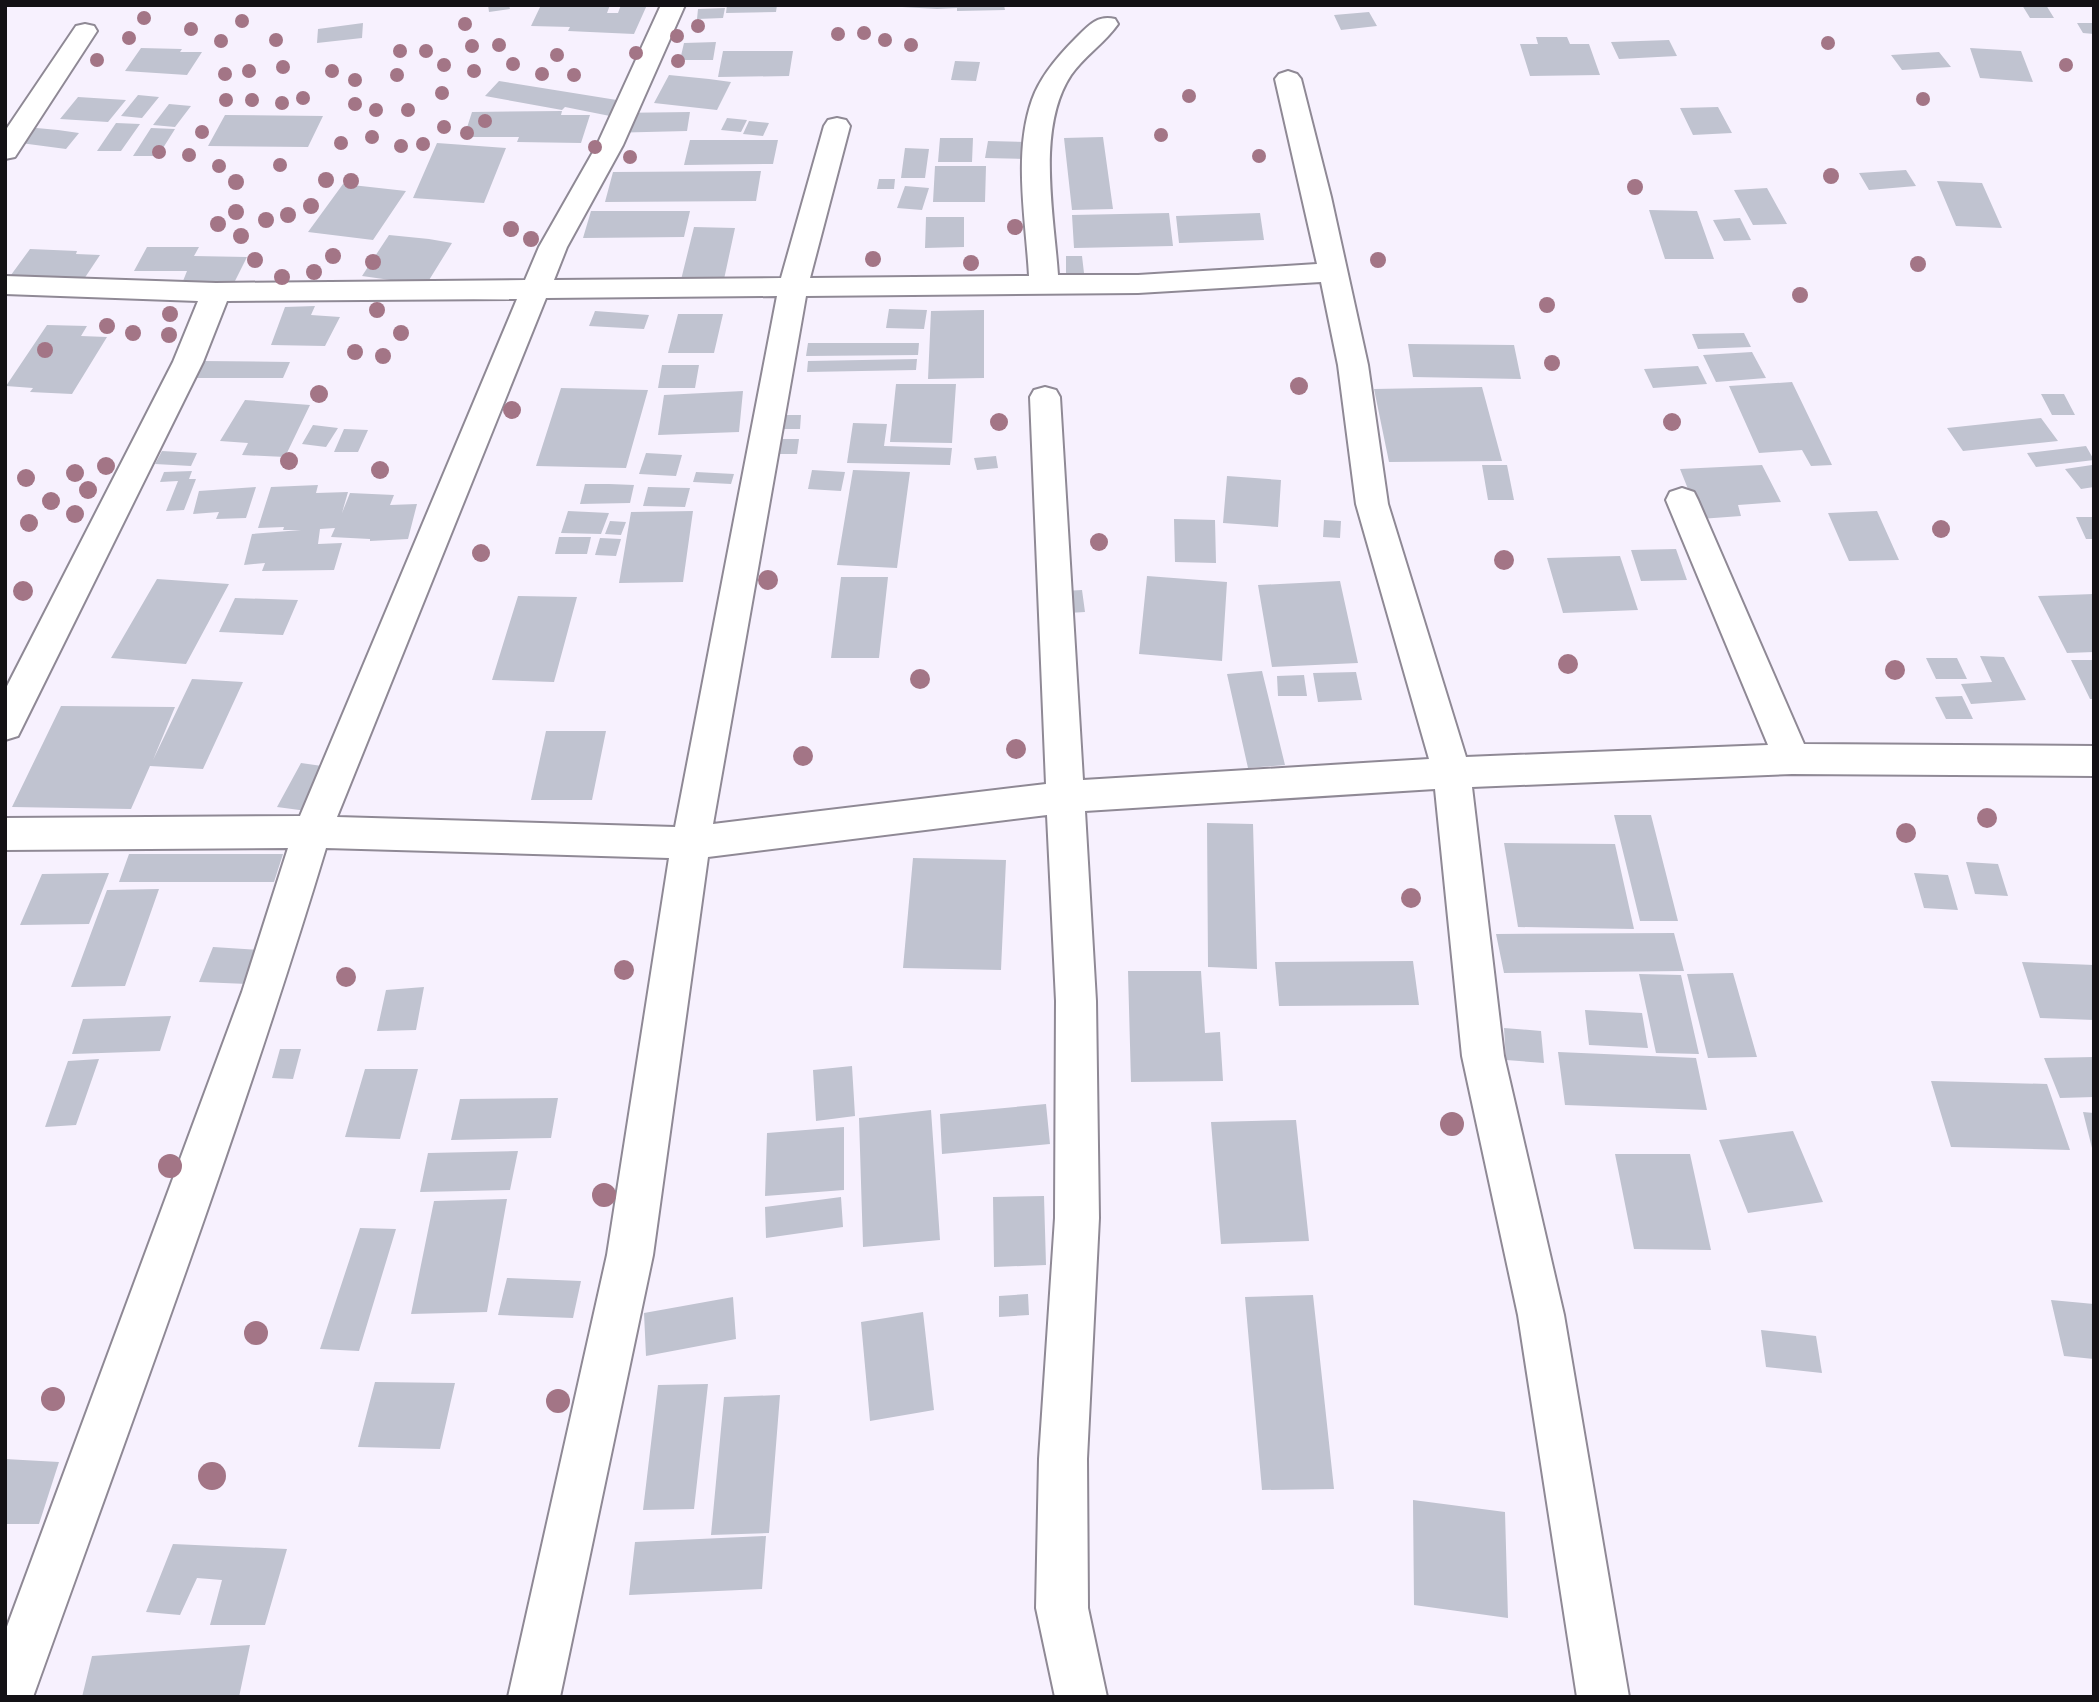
<svg xmlns="http://www.w3.org/2000/svg" width="2099" height="1702" viewBox="0 0 2099 1702" font-family="'Nunito Sans',sans-serif">
<rect width="100%" height="100%" fill="#f7f1fe"/>
<path fill="#c0c3d0" d="M488,5H509L510,9L489,12Z
M541,5H610L607,13H618L621,5H647L634,34L568,31L570,27L531,26Z
M727,5H777L776,12L726,13Z
M902,5H1004L1005,10L957,11V8L937,9L902,7Z
M2022,5H2046L2054,18H2030Z
M725,8L723,18L697,19L698,9Z
M1369,12L1377,26L1341,30L1334,15Z
M363,23L362,38L317,43L318,29Z
M2077,23H2094V34L2083,33Z
M1536,37H1567L1570,44H1589L1600,75L1530,76L1520,44H1538Z
M1669,40L1677,56L1619,59L1611,42Z
M716,42L713,60H680L684,43Z
M141,48L182,49L180,52H202L187,75L125,71Z
M1970,48L2021,51L2033,82L1980,78Z
M723,51H793L789,76L718,77Z
M1939,52L1951,67L1902,70L1891,55Z
M955,61L980,62L976,81L951,80Z
M669,75L709,79L731,82L717,110L654,103Z
M499,81L623,101L613,113L690,112L687,131L606,133L610,116L565,107L562,110L485,96Z
M138,95L159,97L142,118L121,116Z
M78,97L126,100L108,122L60,119Z
M169,104L191,106L175,127L153,125Z
M1718,107L1732,133L1693,135L1680,108Z
M562,111L561,115H590L581,143L517,142L519,137H464L472,112Z
M225,115L323,116L308,147L208,146Z
M727,118L747,120L741,132L721,130Z
M749,121L769,123L763,136L743,134Z
M116,123L140,124L121,151H97Z
M26,127L58,130L79,133L66,149L13,142Z
M151,128L175,129L158,156H133Z
M1103,137L1113,209L1072,210L1064,138Z
M940,138H973L972,162H938Z
M690,140H778L773,164L684,165Z
M988,141L1028,142L1027,159L985,158Z
M437,143L506,148L484,203L413,198Z
M905,148L929,149L925,178H901Z
M935,166H986L985,202H933Z
M1906,170L1916,186L1869,190L1859,173Z
M761,171L756,201L605,202L613,172Z
M879,179H895L894,189H877Z
M1937,181L1982,183L2002,228L1956,226Z
M343,184L406,191L373,240L308,232Z
M905,186L929,188L922,210L897,208Z
M1767,188L1787,224L1753,225L1734,190Z
M1649,210L1697,211L1714,259H1665Z
M591,211H690L684,237L583,238Z
M1169,213L1173,246L1074,248L1072,215Z
M1260,213L1264,240L1179,243L1176,216Z
M926,217H964V247L925,248Z
M1740,218L1751,240L1724,241L1713,220Z
M694,227L735,228L723,284H680Z
M389,235L429,239L452,243L426,285L362,276Z
M147,247H199L194,256L247,257L235,281H183L187,271H134Z
M30,249L77,251L76,254L100,255L82,282L11,275Z
M1066,256H1082L1084,273H1066Z
M315,306L311,315L340,317L325,346L271,345L285,307Z
M889,309L927,310L924,329L886,328Z
M984,310V378L928,379L931,311Z
M595,311L649,315L644,329L589,326Z
M678,314H723L714,353H668Z
M47,325L87,326L81,336L107,337L72,394L30,392L33,388L6,386Z
M1744,333L1751,347L1698,349L1692,334Z
M808,343H919L918,355L806,356Z
M1408,344L1514,345L1521,379L1413,377Z
M1752,352L1766,378L1716,382L1703,355Z
M917,359L916,370L807,372L808,361Z
M202,361L290,362L283,378H193Z
M662,365H699L695,388H658Z
M1698,366L1707,384L1653,388L1644,369Z
M1792,382L1832,465L1811,466L1802,450L1759,453L1729,386Z
M896,384H956L952,443L890,442Z
M1482,387L1502,461L1389,462L1374,389Z
M561,388L648,390L626,468L536,466Z
M743,391L739,432L658,435L664,395Z
M2041,394H2064L2075,415H2052Z
M245,400L310,405L285,457L242,455L248,443L220,441Z
M785,415H801L800,429H783Z
M2041,418L2058,441L1963,451L1947,428Z
M853,423L887,424L884,446L952,448L950,465L847,463Z
M313,425L338,428L326,447L302,444Z
M344,429L368,430L358,452H334Z
M780,439H799L797,454H778Z
M2086,446L2094,460L2036,467L2027,453Z
M162,451L197,453L191,466L155,464Z
M646,453L682,455L676,476L639,474Z
M996,456L998,468L977,470L974,458Z
M1482,465H1507L1514,500H1488Z
M1762,465L1781,502L1738,505L1741,516L1700,519L1680,469Z
M2092,465L2094,487L2081,489L2065,469Z
M812,470L845,472L841,491L808,489Z
M853,470L910,472L897,568L837,565Z
M192,471L189,479H196L184,510L166,511L178,481L160,482L164,472Z
M696,472L734,474L731,484L693,482Z
M1227,476L1281,480L1278,527L1223,523Z
M585,484H609L634,485L630,503L580,504Z
M318,485L316,493L348,492L342,513L350,493L394,495L390,505L417,504L408,539L370,541V539L331,537L335,528L320,529L318,544L342,543L334,570L262,571L265,563L244,565L252,534L301,530H283L284,527L258,528L271,487Z
M256,487L246,518L216,519L219,512L193,514L199,491Z
M648,487L690,488L685,507L643,506Z
M568,511L609,513L601,534L561,533Z
M693,511L683,582L619,583L631,512Z
M1877,511L1899,560L1849,561L1828,513Z
M2076,517H2094V539H2086Z
M1174,519L1215,520L1216,563L1175,562Z
M1324,520L1341,521L1340,538L1323,537Z
M610,521L626,522L621,535L605,534Z
M559,537H591L587,554H555Z
M600,538L621,539L616,556L595,555Z
M1676,549L1687,580L1641,581L1631,550Z
M1620,556L1638,610L1563,613L1547,558Z
M1147,576L1227,582L1222,661L1139,654Z
M841,577H888L879,658H831Z
M157,579L229,584L186,664L111,658Z
M1340,581L1358,663L1272,667L1258,585Z
M1082,590L1085,612L1068,613L1064,591Z
M2094,594V652L2067,653L2038,596Z
M518,596L577,597L554,682L492,680Z
M235,598L298,600L283,635L219,632Z
M1980,656L2004,657L2026,700L1971,704L1961,684L1992,682Z
M1926,658H1957L1967,679H1936Z
M2071,660H2094V699H2090Z
M1262,671L1285,765L1248,768L1227,674Z
M1356,672L1362,700L1318,702L1313,673Z
M1304,675L1307,696H1278L1277,676Z
M192,679L243,682L203,769L150,766L131,809L12,807L61,706L175,707L153,760Z
M1962,696L1973,719H1946L1935,697Z
M546,731H606L592,800H531Z
M301,763L329,767L307,811L277,807Z
M1614,815H1651L1678,921H1640Z
M1207,823L1253,824L1257,969L1208,967Z
M1504,843L1615,844L1634,929L1518,927Z
M129,854H283L274,882H119Z
M913,858L1006,860L1001,970L903,968Z
M1966,862L1998,864L2008,896L1975,894Z
M109,873L89,924L20,925L42,874Z
M1914,873L1948,875L1958,910L1924,908Z
M159,889L125,986L71,987L107,890Z
M1674,933L1684,971L1504,973L1496,934Z
M213,947L262,950L248,984L199,982Z
M1413,961L1419,1005L1279,1006L1275,962Z
M2022,962L2094,965V1020L2040,1018Z
M1128,971H1201L1205,1033L1220,1032L1223,1081L1131,1082Z
M1733,973L1757,1057L1708,1058L1687,974Z
M1639,974L1681,975L1699,1054L1656,1053Z
M424,987L416,1030L377,1031L386,990Z
M1585,1010L1642,1013L1648,1048L1589,1045Z
M171,1016L160,1051L72,1054L83,1019Z
M1504,1028L1541,1031L1544,1063L1506,1060Z
M280,1049H301L293,1079L272,1078Z
M1558,1052L1696,1058L1707,1110L1565,1105Z
M2094,1057V1097L2060,1098L2044,1058Z
M99,1059L76,1125L45,1127L68,1061Z
M852,1066L855,1116L816,1121L813,1070Z
M365,1069H418L400,1139L345,1137Z
M1931,1081L2047,1084L2070,1150L1951,1147Z
M558,1098L551,1138L451,1140L460,1099Z
M1046,1104L1050,1144L942,1154L940,1114Z
M931,1110L940,1240L863,1247L859,1118Z
M2083,1112L2094,1113V1152H2093Z
M1296,1120L1309,1241L1221,1244L1211,1122Z
M844,1127V1190L765,1196L767,1133Z
M1793,1131L1823,1202L1748,1213L1719,1140Z
M518,1151L510,1190L420,1192L428,1153Z
M1615,1154H1690L1711,1250L1634,1249Z
M1044,1196L1046,1265L994,1267L993,1197Z
M841,1197L843,1227L766,1238L765,1207Z
M507,1199L487,1312L411,1314L434,1201Z
M360,1228L396,1229L359,1351L320,1349Z
M507,1278L581,1281L573,1318L498,1315Z
M1028,1294L1029,1315L999,1317V1296Z
M1313,1295L1334,1489L1262,1490L1245,1297Z
M733,1297L736,1339L646,1356L644,1313Z
M2051,1300L2094,1304V1359L2064,1356Z
M923,1312L934,1410L870,1421L861,1322Z
M1761,1330L1816,1336L1822,1373L1766,1367Z
M375,1382L455,1383L440,1449L358,1447Z
M708,1384L694,1509L643,1510L658,1385Z
M780,1395L769,1533L711,1535L724,1397Z
M5,1459L59,1462L39,1524H5Z
M1413,1500L1505,1512L1508,1618L1414,1605Z
M766,1536L762,1589L629,1595L635,1542Z
M173,1544L287,1549L265,1625H210L222,1580L197,1578L180,1615L146,1612Z
M250,1645L239,1697H82L92,1656Z"/>
<g fill="none" stroke-linecap="round" stroke-linejoin="round">
<defs>
<path id="minor" d="M661,5H685L623,145L567,247L554,280L781,278L824,126L828,120L837,118L846,120L850,126L810,278L1029,276C1026,220 1013,154 1032,100C1040,77 1058,56 1075,39C1087,27 1097,14 1115,19L1118,24C1105,43 1084,56 1071,75C1036,128 1054,215 1058,275H1138L1317,264L1275,79L1279,74L1288,71L1297,74L1301,79L1331,197L1368,365L1388,504L1466,757L1768,745L1666,500L1670,492L1682,488L1694,492L1698,500L1804,744L2094,746V776L1792,774L1472,787L1504,1056L1564,1315L1629,1697H1577L1518,1315L1462,1056L1435,789L1085,811L1096,1001L1099,1218L1087,1459L1088,1608L1107,1697H1055L1036,1608L1039,1459L1055,1218L1056,1001L1047,815L708,857L653,1255L560,1697H508L607,1255L669,858L326,848C239,1135 134,1415 33,1697H5V1632L242,992L288,848L5,850V818L300,816L517,299L227,301L203,362L23,726L18,736L5,740V690L173,362L198,301L5,294V276L216,283L525,280L539,247L597,145ZM1321,282L1338,365L1356,504L1429,759L1083,780L1060,397L1056,390L1045,387L1034,390L1030,397L1046,784L713,824L806,296L1138,293ZM777,296L675,827L337,817L546,298Z
M85,24L94,26L97,31L15,157L5,159V131L76,26Z"/>
</defs>
<use href="#minor" stroke="#8f8995" stroke-width="4"/>
<use href="#minor" fill="#fff" fill-rule="evenodd"/>
</g>
<g fill="#a37586">
<circle cx="144" cy="18" r="7"/>
<circle cx="242" cy="21" r="7"/>
<circle cx="465" cy="24" r="7"/>
<circle cx="698" cy="26" r="7"/>
<circle cx="191" cy="29" r="7"/>
<circle cx="864" cy="33" r="7"/>
<circle cx="838" cy="34" r="7"/>
<circle cx="677" cy="36" r="7"/>
<circle cx="129" cy="38" r="7"/>
<circle cx="276" cy="40" r="7"/>
<circle cx="885" cy="40" r="7"/>
<circle cx="221" cy="41" r="7"/>
<circle cx="1828" cy="43" r="7"/>
<circle cx="499" cy="45" r="7"/>
<circle cx="911" cy="45" r="7"/>
<circle cx="472" cy="46" r="7"/>
<circle cx="400" cy="51" r="7"/>
<circle cx="426" cy="51" r="7"/>
<circle cx="636" cy="53" r="7"/>
<circle cx="557" cy="55" r="7"/>
<circle cx="97" cy="60" r="7"/>
<circle cx="678" cy="61" r="7"/>
<circle cx="513" cy="64" r="7"/>
<circle cx="444" cy="65" r="7"/>
<circle cx="2066" cy="65" r="7"/>
<circle cx="283" cy="67" r="7"/>
<circle cx="249" cy="71" r="7"/>
<circle cx="332" cy="71" r="7"/>
<circle cx="474" cy="71" r="7"/>
<circle cx="225" cy="74" r="7"/>
<circle cx="542" cy="74" r="7"/>
<circle cx="397" cy="75" r="7"/>
<circle cx="574" cy="75" r="7"/>
<circle cx="355" cy="80" r="7"/>
<circle cx="442" cy="93" r="7"/>
<circle cx="1189" cy="96" r="7"/>
<circle cx="303" cy="98" r="7"/>
<circle cx="1923" cy="99" r="7"/>
<circle cx="226" cy="100" r="7"/>
<circle cx="252" cy="100" r="7"/>
<circle cx="282" cy="103" r="7"/>
<circle cx="355" cy="104" r="7"/>
<circle cx="376" cy="110" r="7"/>
<circle cx="408" cy="110" r="7"/>
<circle cx="485" cy="121" r="7"/>
<circle cx="444" cy="127" r="7"/>
<circle cx="202" cy="132" r="7"/>
<circle cx="467" cy="133" r="7"/>
<circle cx="1161" cy="135" r="7"/>
<circle cx="372" cy="137" r="7"/>
<circle cx="341" cy="143" r="7"/>
<circle cx="423" cy="144" r="7"/>
<circle cx="401" cy="146" r="7"/>
<circle cx="595" cy="147" r="7"/>
<circle cx="159" cy="152" r="7"/>
<circle cx="189" cy="155" r="7"/>
<circle cx="1259" cy="156" r="7"/>
<circle cx="630" cy="157" r="7"/>
<circle cx="280" cy="165" r="7"/>
<circle cx="219" cy="166" r="7"/>
<circle cx="1831" cy="176" r="8"/>
<circle cx="326" cy="180" r="8"/>
<circle cx="351" cy="181" r="8"/>
<circle cx="236" cy="182" r="8"/>
<circle cx="1635" cy="187" r="8"/>
<circle cx="311" cy="206" r="8"/>
<circle cx="236" cy="212" r="8"/>
<circle cx="288" cy="215" r="8"/>
<circle cx="266" cy="220" r="8"/>
<circle cx="218" cy="224" r="8"/>
<circle cx="1015" cy="227" r="8"/>
<circle cx="511" cy="229" r="8"/>
<circle cx="241" cy="236" r="8"/>
<circle cx="531" cy="239" r="8"/>
<circle cx="333" cy="256" r="8"/>
<circle cx="873" cy="259" r="8"/>
<circle cx="255" cy="260" r="8"/>
<circle cx="1378" cy="260" r="8"/>
<circle cx="373" cy="262" r="8"/>
<circle cx="971" cy="263" r="8"/>
<circle cx="1918" cy="264" r="8"/>
<circle cx="314" cy="272" r="8"/>
<circle cx="282" cy="277" r="8"/>
<circle cx="1800" cy="295" r="8"/>
<circle cx="1547" cy="305" r="8"/>
<circle cx="377" cy="310" r="8"/>
<circle cx="170" cy="314" r="8"/>
<circle cx="107" cy="326" r="8"/>
<circle cx="133" cy="333" r="8"/>
<circle cx="401" cy="333" r="8"/>
<circle cx="169" cy="335" r="8"/>
<circle cx="45" cy="350" r="8"/>
<circle cx="355" cy="352" r="8"/>
<circle cx="383" cy="356" r="8"/>
<circle cx="1552" cy="363" r="8"/>
<circle cx="1299" cy="386" r="9"/>
<circle cx="319" cy="394" r="9"/>
<circle cx="512" cy="410" r="9"/>
<circle cx="999" cy="422" r="9"/>
<circle cx="1672" cy="422" r="9"/>
<circle cx="289" cy="461" r="9"/>
<circle cx="106" cy="466" r="9"/>
<circle cx="380" cy="470" r="9"/>
<circle cx="75" cy="473" r="9"/>
<circle cx="26" cy="478" r="9"/>
<circle cx="88" cy="490" r="9"/>
<circle cx="51" cy="501" r="9"/>
<circle cx="75" cy="514" r="9"/>
<circle cx="29" cy="523" r="9"/>
<circle cx="1941" cy="529" r="9"/>
<circle cx="1099" cy="542" r="9"/>
<circle cx="481" cy="553" r="9"/>
<circle cx="1504" cy="560" r="10"/>
<circle cx="768" cy="580" r="10"/>
<circle cx="23" cy="591" r="10"/>
<circle cx="1568" cy="664" r="10"/>
<circle cx="1895" cy="670" r="10"/>
<circle cx="920" cy="679" r="10"/>
<circle cx="1016" cy="749" r="10"/>
<circle cx="803" cy="756" r="10"/>
<circle cx="1987" cy="818" r="10"/>
<circle cx="1906" cy="833" r="10"/>
<circle cx="1411" cy="898" r="10"/>
<circle cx="624" cy="970" r="10"/>
<circle cx="346" cy="977" r="10"/>
<circle cx="1452" cy="1124" r="12"/>
<circle cx="170" cy="1166" r="12"/>
<circle cx="604" cy="1195" r="12"/>
<circle cx="256" cy="1333" r="12"/>
<circle cx="53" cy="1399" r="12"/>
<circle cx="558" cy="1401" r="12"/>
<circle cx="212" cy="1476" r="14"/>
</g>
<rect width="2099" height="1702" fill="none" stroke="#131115" stroke-width="14"/>
</svg>
